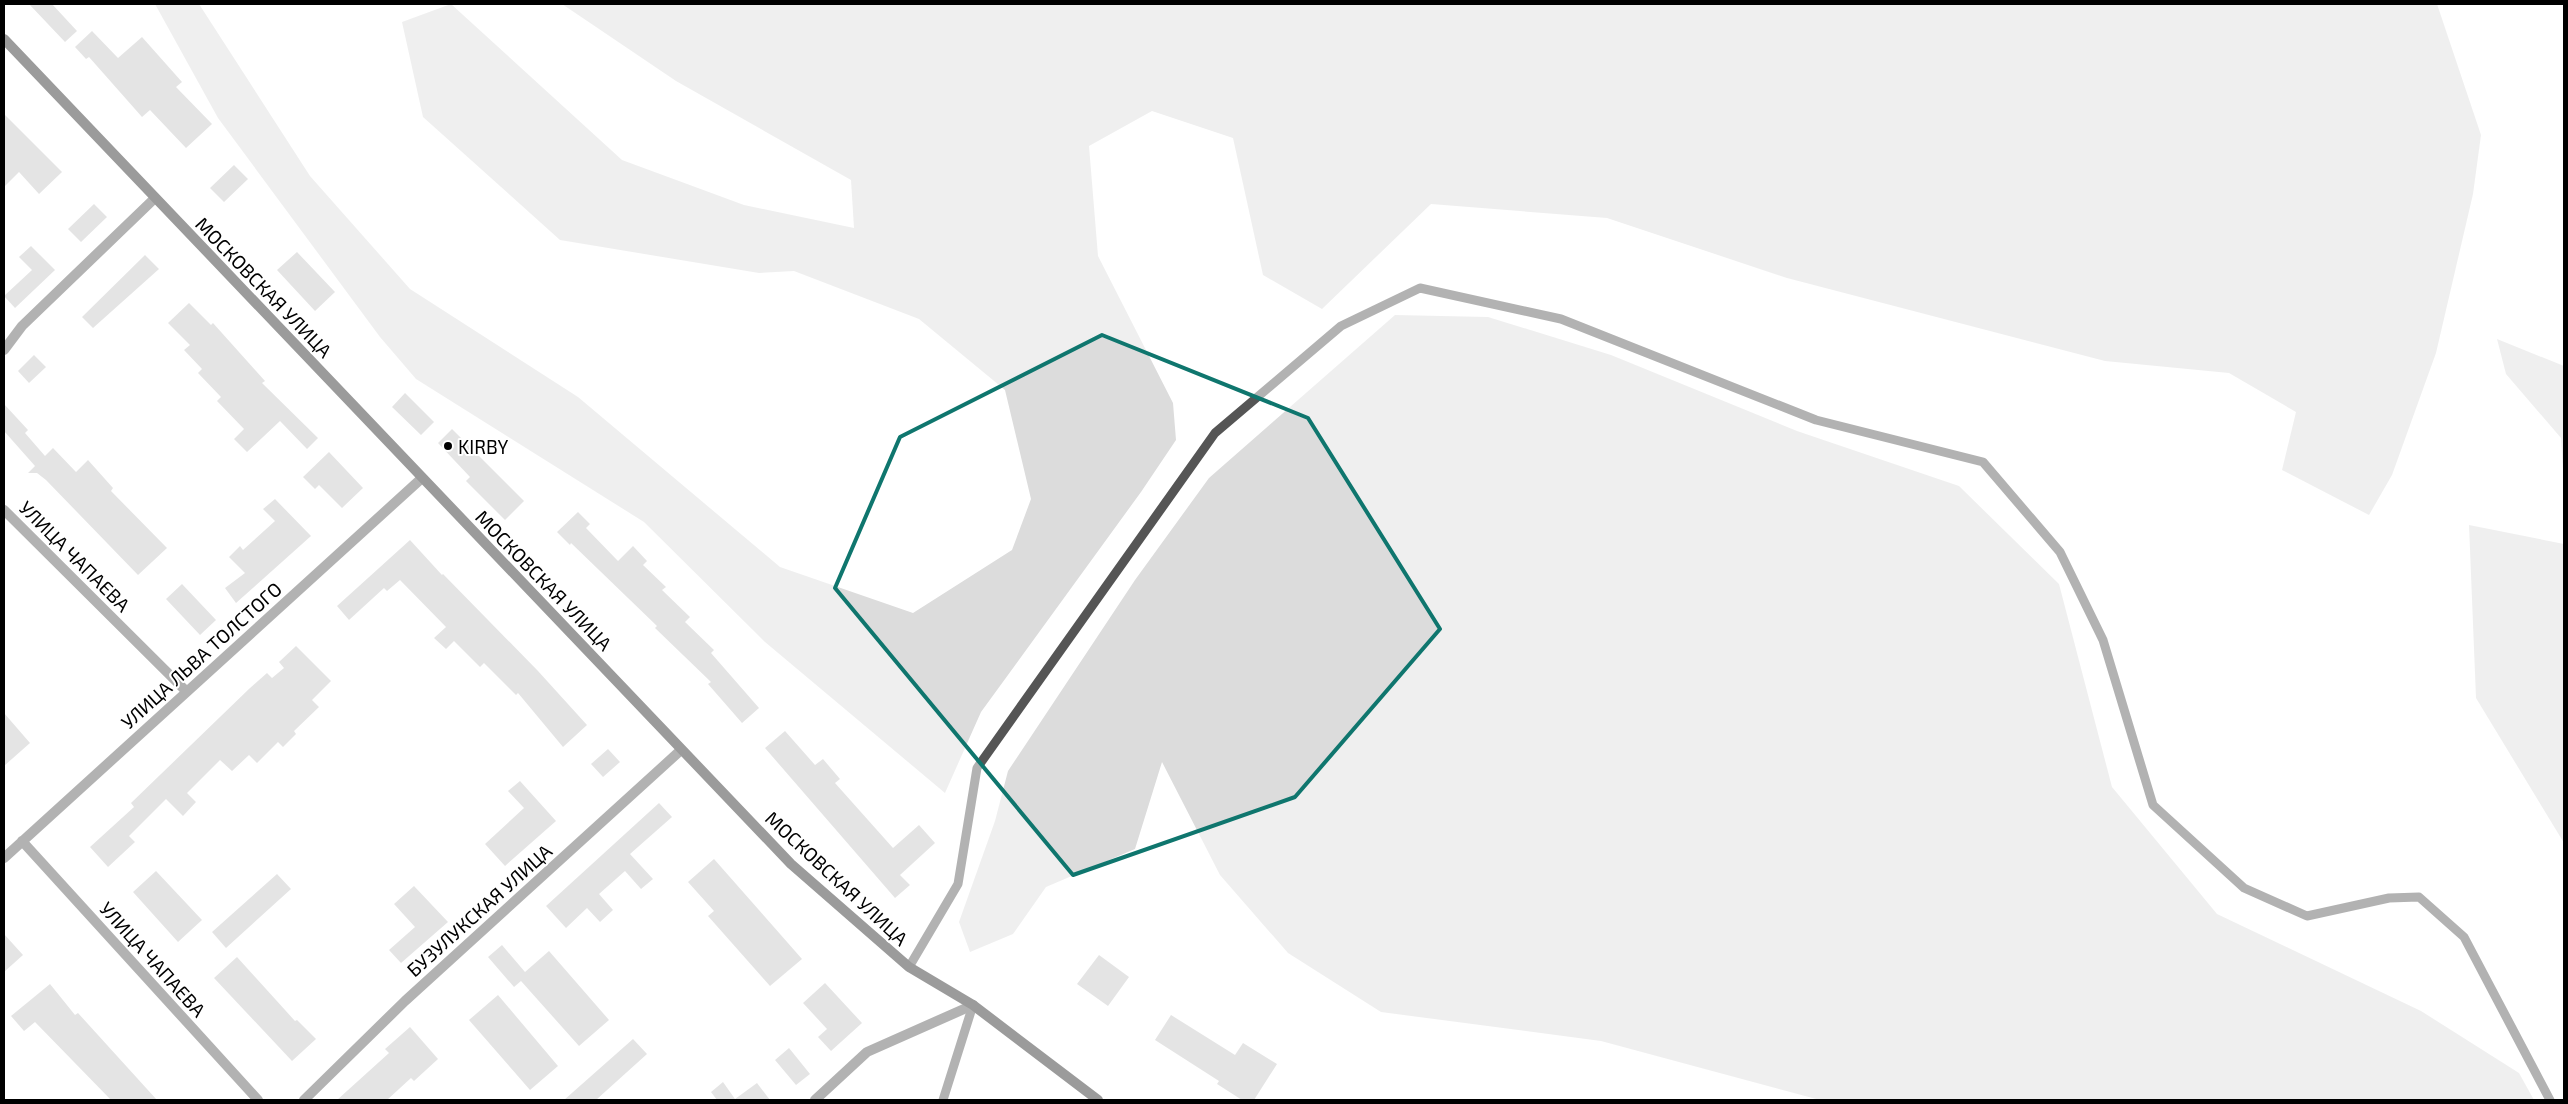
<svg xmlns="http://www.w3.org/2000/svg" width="2568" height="1104" viewBox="0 0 2568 1104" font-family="'Exo 2',sans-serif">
<rect width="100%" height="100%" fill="#fff"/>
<path fill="#dcdcdc" d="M155,4H199L310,176L410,289L578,397L780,567L913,613L1012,550L1031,499L1005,390L919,319L794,271L759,273L560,240L423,117L402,22L451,4L622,160L744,205L854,228L851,180L676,81L562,4H2437L2481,135L2473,194L2436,353L2392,475L2369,515L2282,470L2296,412L2229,373L2105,361L1787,278L1607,218L1431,204L1322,309L1263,275L1233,138L1152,111L1089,146L1098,256L1173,403L1176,440L1141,492L981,712L945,793L765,642L644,522L416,379L380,337L218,118Z
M1395,315L1488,317L1611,355L1797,431L1959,486L2059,584L2112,787L2217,914L2421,1011L2519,1073L2534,1100H1820L1601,1041L1381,1012L1288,953L1220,875L1162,762L1135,849L1046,887L1013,934L970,952L959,922L995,821L1008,771L1135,580L1209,478Z
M2497,339L2564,366V486L2561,438L2506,374Z
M2469,525L2564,544V843L2476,698Z"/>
<path fill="#c4c4c4" d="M29,4H52L77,31L65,42Z
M92,31L118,58L142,37L182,82L176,87L212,124L186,148L150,110L142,117L89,57L86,59L75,47Z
M4,114L62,172L39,194L19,172L4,187Z
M234,165L248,179L224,202L210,188Z
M94,204L107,217L81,242L68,229Z
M31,246L55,270L15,308L4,296L32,270L19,257Z
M297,252L335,292L315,311L277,270Z
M145,255L159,269L93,328L82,317Z
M189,303L211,325L213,323L265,381L262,383L318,438L307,449L280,421L247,452L234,439L244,429L217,401L221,397L198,373L202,369L184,350L190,345L168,323Z
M34,355L46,367L29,383L18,371Z
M405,393L434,422L421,435L392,407Z
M4,404L28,430L25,433L45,456L53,448L76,472L88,460L113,488L111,491L167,548L138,575L46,480L37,473H28L35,466L4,431Z
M452,429L524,501L505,520L466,481L470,477L438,443Z
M329,452L363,488L342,508L319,485L315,489L303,477Z
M275,499L311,536L236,603L225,588L245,573L229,557L240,546L243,550L275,521L263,509Z
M578,512L590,524L586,528L618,561L633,546L647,561L643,565L666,587L662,590L690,617L685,622L714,650L711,653L759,708L742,723L708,684L711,682L655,628L657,626L571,543L570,545L557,532Z
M410,540L442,575L443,574L538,671L587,725L563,747L518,693L516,695L484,663L480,667L454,641L446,649L434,638L446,627L400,580L387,591L384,588L349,620L337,606Z
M182,584L216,620L200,635L166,599Z
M296,646L331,681L312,700L319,707L294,731L296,734L283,747L278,742L257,763L249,755L232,771L220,760L187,793L196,802L183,816L166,799L129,836L135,842L108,867L90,847L134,807L131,803L250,688L267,673L272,678L284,668L279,662Z
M4,713L30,743L4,766Z
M785,731L815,765L823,759L840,779L835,783L893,848L919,825L935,843L900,875L910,885L895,898L765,748Z
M608,749L620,762L603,777L591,764Z
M520,781L556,821L505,866L485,844L524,808L508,791Z
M659,803L672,817L630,854L653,879L641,889L625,871L599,894L613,910L600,922L587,908L566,928L546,906Z
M714,859L802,959L770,986L708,916L714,911L688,882Z
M156,871L202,920L178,942L133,892Z
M277,874L291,889L226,948L212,932Z
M414,886L448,922L401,963L389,950L415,927L394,904Z
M4,934L23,955L4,972Z
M502,945L525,972L549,951L609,1020L579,1046L521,981L514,987L488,957Z
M1099,955L1129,977L1108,1006L1077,984Z
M237,957L295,1021L297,1020L316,1039L292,1061L214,978Z
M825,983L862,1023L831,1051L818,1037L827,1029L803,1003Z
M50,984L75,1015L78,1013L157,1100H111L35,1022L24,1031L11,1016Z
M498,995L558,1066L530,1090L469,1020Z
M1171,1015L1235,1055L1243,1043L1277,1064L1254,1100H1242L1217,1084L1219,1081L1155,1040Z
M410,1027L438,1059L414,1081L411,1078L387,1100H337L389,1053L385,1049Z
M633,1039L647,1054L596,1100H564Z
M789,1048L810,1074L796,1085L775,1060Z
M723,1082L735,1099L757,1083L770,1100H717L711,1092Z"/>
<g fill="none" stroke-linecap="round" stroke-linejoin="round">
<path stroke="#555" stroke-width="9" d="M909,967L958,884L977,768L1215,433L1341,326L1420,288L1561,319L1816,420L1983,462L2060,552L2103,640L2153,805L2244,888L2307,916L2389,898L2419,897L2464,937L2550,1100
M943,1100L973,1005"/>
<path stroke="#555" stroke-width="10" d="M4,350L22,326L155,198
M4,510L186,691
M22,841L258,1100
M4,858L422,478
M304,1100L405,1001L681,750
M815,1100L867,1052L973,1005"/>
<path stroke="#222" stroke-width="10" d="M4,39L791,864L909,967L973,1005L1098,1100"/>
</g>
<path d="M0 0H2568V1104H0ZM1102,335L1308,418L1440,629L1295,797L1073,875L835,588L900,437Z" fill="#fff" fill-opacity=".55" fill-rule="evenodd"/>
<path fill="none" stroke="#0f766e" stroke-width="4" stroke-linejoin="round" d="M1102,335L1308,418L1440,629L1295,797L1073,875L835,588L900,437Z"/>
<circle fill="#000" stroke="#fff" stroke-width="2" cx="448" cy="446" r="5"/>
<g text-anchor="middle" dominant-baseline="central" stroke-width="4" stroke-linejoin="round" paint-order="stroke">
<g font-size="19" fill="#000" stroke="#fff">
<text transform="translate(264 287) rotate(46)">МОСКОВСКАЯ УЛИЦА</text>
<text transform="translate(75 556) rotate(45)">УЛИЦА ЧАПАЕВА</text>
<text transform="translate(544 580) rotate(46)">МОСКОВСКАЯ УЛИЦА</text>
<text transform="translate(201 655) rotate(-42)">УЛИЦА ЛЬВА ТОЛСТОГО</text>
<text transform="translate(837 878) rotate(43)">МОСКОВСКАЯ УЛИЦА</text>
<text transform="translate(479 910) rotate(-42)">БУЗУЛУКСКАЯ УЛИЦА</text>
<text transform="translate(153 959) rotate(48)">УЛИЦА ЧАПАЕВА</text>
</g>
<g font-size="19" fill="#000" stroke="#fff" text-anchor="start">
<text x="458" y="446">KIRBY</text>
</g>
</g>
<rect width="2568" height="1104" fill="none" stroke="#000000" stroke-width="10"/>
</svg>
